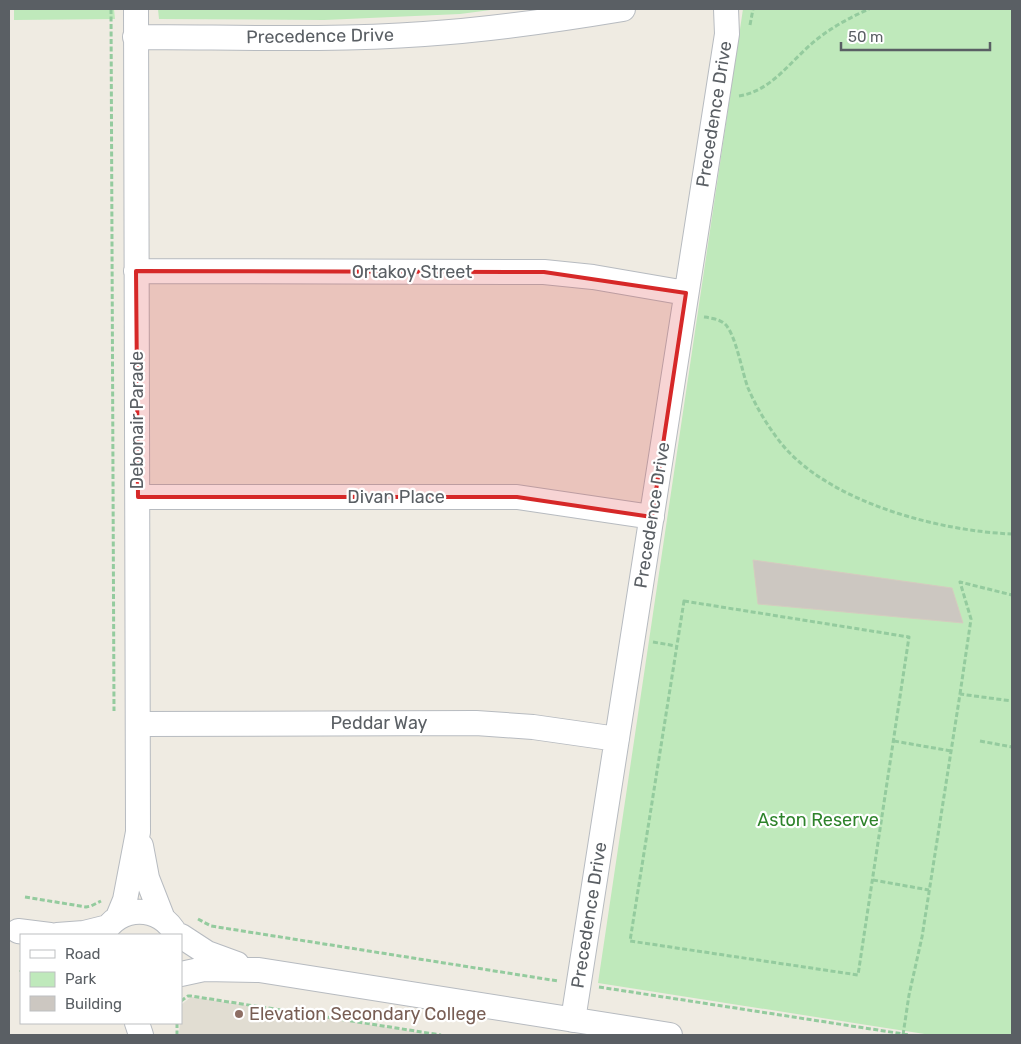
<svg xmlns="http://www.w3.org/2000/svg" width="1021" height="1044" viewBox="0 0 1021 1044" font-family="Rubik,sans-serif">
<rect width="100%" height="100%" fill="#efebe2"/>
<path fill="#e1ddd2" d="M191,997H192L435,1035H179L181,1005Z"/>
<path fill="#bfe9bb" d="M14,9H114L115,19L14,20Z
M158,9H498L460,14L324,20L159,19Z
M743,9H1012V1035H931L598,983Z"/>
<path fill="#ccc7c1" stroke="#d4ccbf" d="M753,560L952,588L963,623L758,604Z"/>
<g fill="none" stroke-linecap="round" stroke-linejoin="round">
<defs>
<path id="minor" d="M135,37C231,37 328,41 424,34C490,30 557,20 623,9
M136,271L544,272L593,277L686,293
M138,497H517L652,517
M139,724L476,723L533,727L617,739
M141,846L147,878L163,919
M118,917L125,900L138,832L136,9
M18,931L50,935
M57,935L84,933L108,927
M103,935C118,904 161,904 176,935
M181,936L207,953L237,964
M181,974L204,969L259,970L670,1035
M573,1020L727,34L726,9
M137,1023L141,1035"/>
</defs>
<use href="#minor" stroke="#b7bbc0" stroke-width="26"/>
<path stroke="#94cb9e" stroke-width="3" stroke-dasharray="5 2.5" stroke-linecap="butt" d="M111,9L114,711
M750,25L753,9
M739,96C772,91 791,60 816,40C832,27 851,17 869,9
M704,317C711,318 719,319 725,324C736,335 742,372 748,388C757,409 771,432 786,449C836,504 940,531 1012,534
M684,601L909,637L858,975L630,941Z
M653,642L676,646
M960,694L971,619L960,582L1012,595
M894,741L951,751
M980,741L1012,747
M873,880L929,890
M25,897L86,907L91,906L101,901
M198,919L211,926L558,981
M20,970L21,971
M599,987L910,1035
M181,1001L188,996H191L441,1035
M177,1023V1035
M903,1035L909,995L922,937L960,694L1012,701"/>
<use href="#minor" stroke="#fff" stroke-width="24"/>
</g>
<path fill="#d62828" fill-opacity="0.2" stroke="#d62828" stroke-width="4" stroke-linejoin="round" d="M136,271L544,272L686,293L652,517L517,497H138Z"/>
<circle fill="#8d6e63" stroke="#fff" stroke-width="2" cx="239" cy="1014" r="5"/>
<g text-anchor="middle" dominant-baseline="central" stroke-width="4.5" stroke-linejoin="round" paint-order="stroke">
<g font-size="18" fill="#5a5f64" stroke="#fff">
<text transform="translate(320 36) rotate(-1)">Precedence Drive</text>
<text transform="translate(714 114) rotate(-81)">Precedence Drive</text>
<text x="412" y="272">Ortakoy Street</text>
<text transform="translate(137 420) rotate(-90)">Debonair Parade</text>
<text x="396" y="497">Divan Place</text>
<text transform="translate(652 515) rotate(-81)">Precedence Drive</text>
<text x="379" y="723">Peddar Way</text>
<text transform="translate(589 915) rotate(-81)">Precedence Drive</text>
</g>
<g font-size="18" fill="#2e832b" stroke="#fff">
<text x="818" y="820">Aston Reserve</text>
</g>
<g font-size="18" fill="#785e54" stroke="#fff" text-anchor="start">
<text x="249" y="1014">Elevation Secondary College</text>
</g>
</g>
<rect width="1021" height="1044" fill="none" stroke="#5a5f64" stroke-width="20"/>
<rect x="20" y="934" width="162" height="90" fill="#ffffff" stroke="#bdbfc1"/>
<rect x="30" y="950" width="25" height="8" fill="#ffffff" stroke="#bdbfc1"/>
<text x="65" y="959" font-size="15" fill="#5a5f64">Road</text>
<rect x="30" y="972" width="25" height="15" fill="#bfe9bb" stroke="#bdbfc1"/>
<text x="65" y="984" font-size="15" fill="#5a5f64">Park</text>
<rect x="30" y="996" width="25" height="15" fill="#ccc7c1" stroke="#bdbfc1"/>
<text x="65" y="1009" font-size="15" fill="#5a5f64">Building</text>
<path d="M841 42v8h149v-8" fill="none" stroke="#5a5f64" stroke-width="2.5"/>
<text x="848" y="42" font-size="15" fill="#5a5f64" stroke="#ffffff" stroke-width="4" paint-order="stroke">50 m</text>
</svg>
